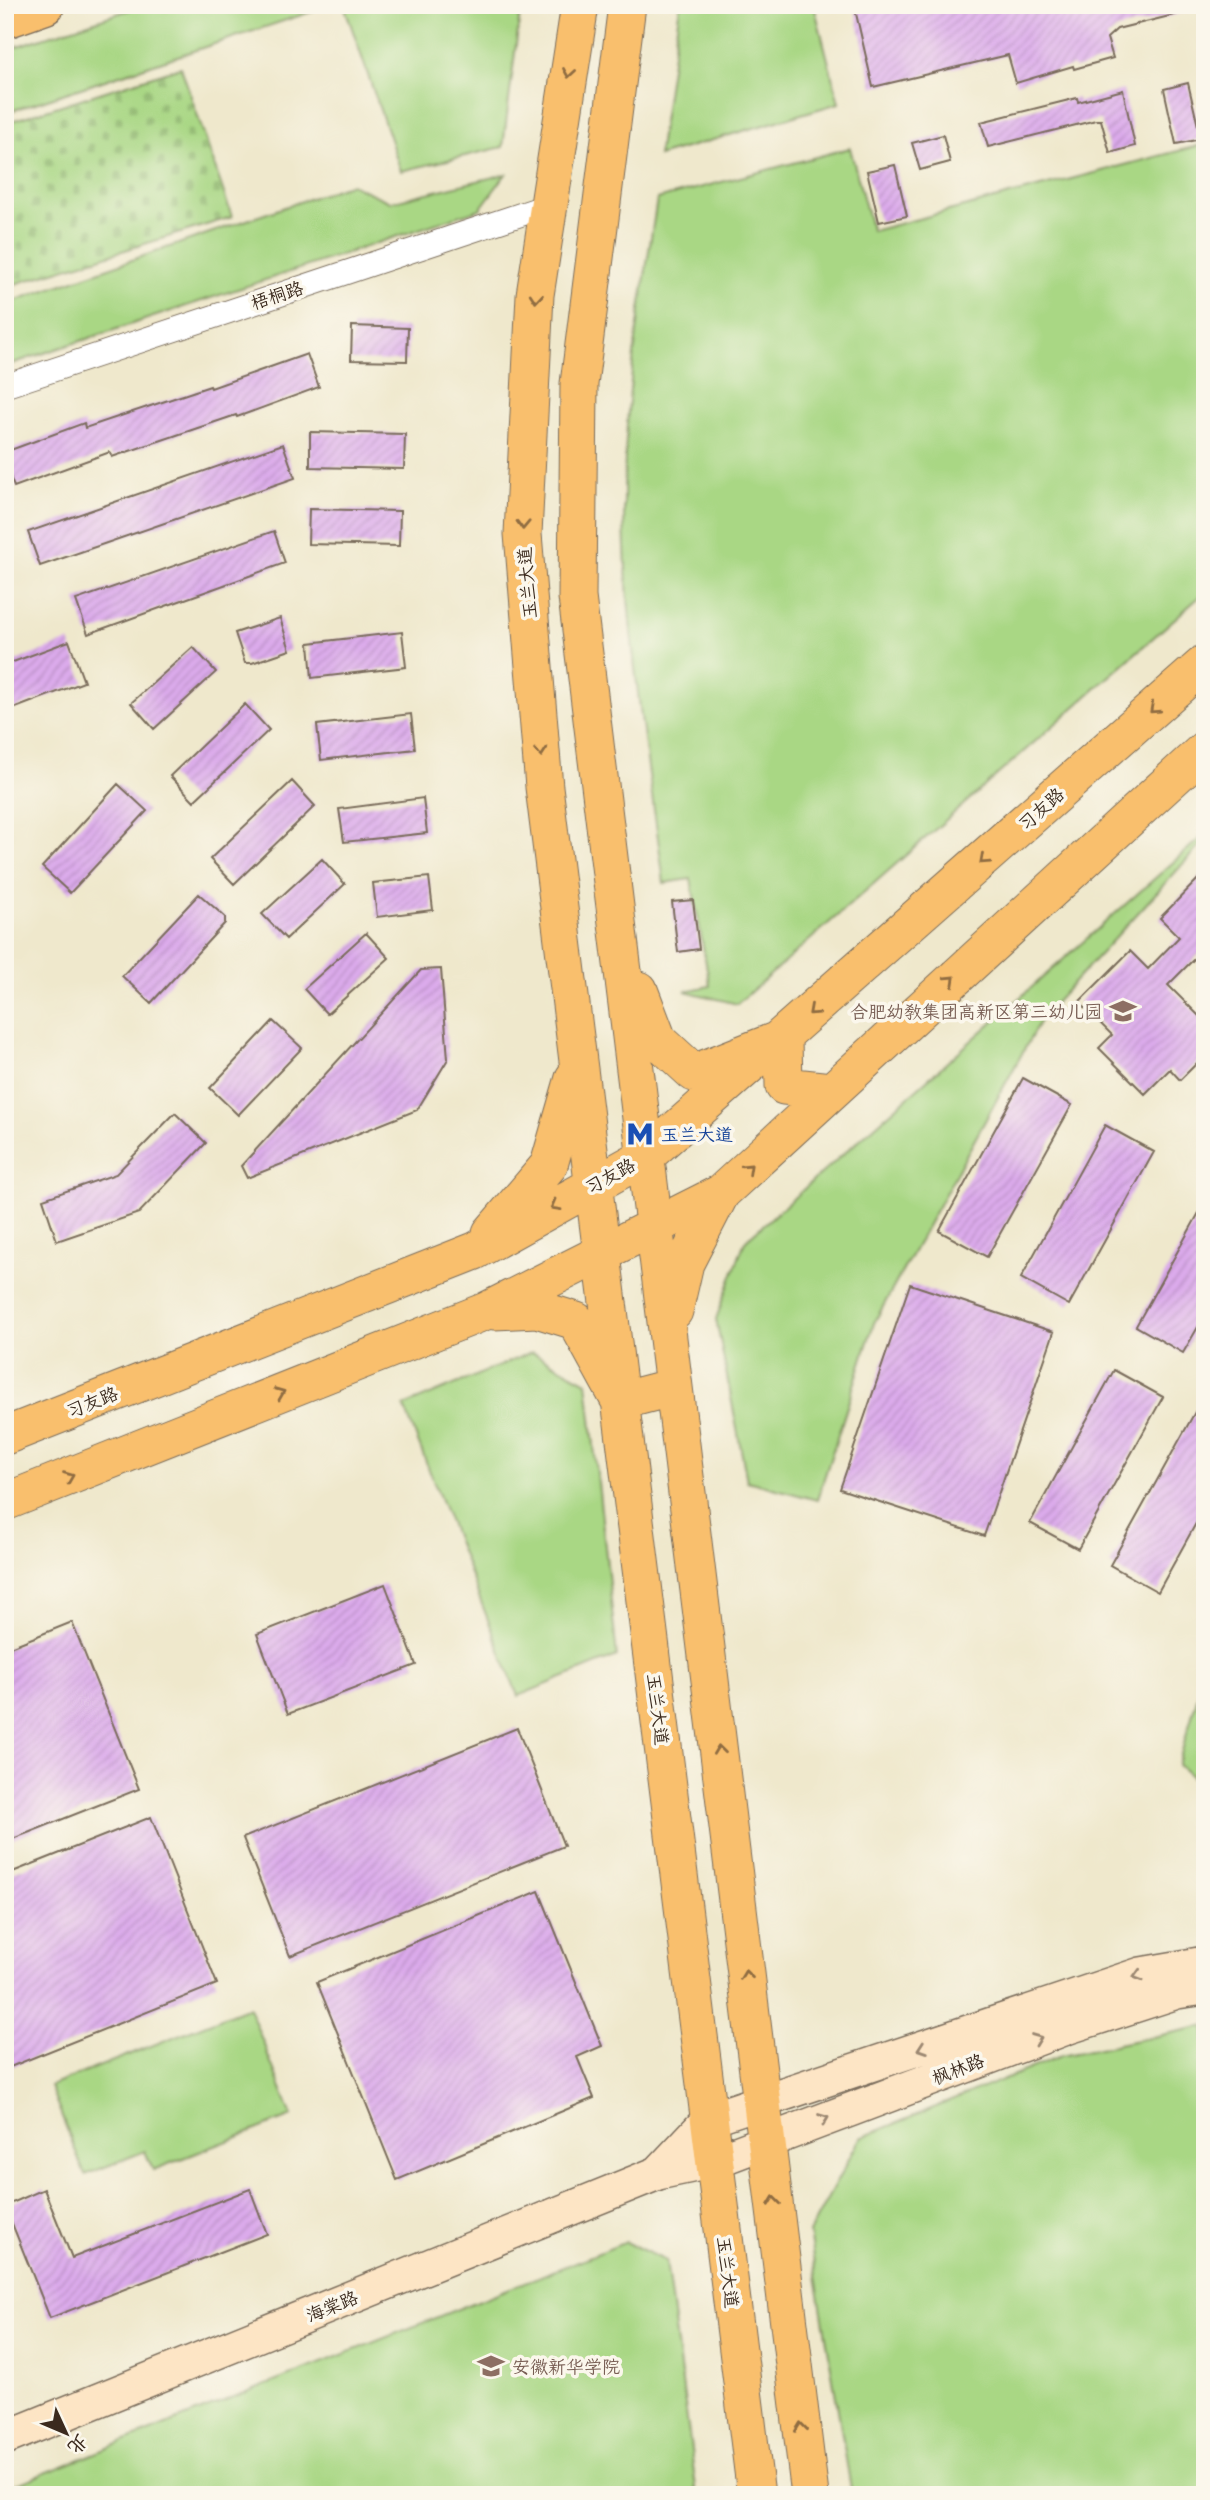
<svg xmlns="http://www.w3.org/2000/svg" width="1210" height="2500" viewBox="0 0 1210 2500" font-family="Delius,'LXGW WenKai TC',sans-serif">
<defs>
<pattern id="cemetery-stones" width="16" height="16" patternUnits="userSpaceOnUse" patternTransform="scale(1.75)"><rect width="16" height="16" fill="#a9d784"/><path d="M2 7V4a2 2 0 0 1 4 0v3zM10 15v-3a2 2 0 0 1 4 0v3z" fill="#92b972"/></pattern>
<pattern id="building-hatch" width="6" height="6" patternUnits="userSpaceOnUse" patternTransform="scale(1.75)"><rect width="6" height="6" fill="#dbaaeb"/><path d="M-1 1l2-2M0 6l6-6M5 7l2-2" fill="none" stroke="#bd92c9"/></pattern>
</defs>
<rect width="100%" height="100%" fill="#fbf7ec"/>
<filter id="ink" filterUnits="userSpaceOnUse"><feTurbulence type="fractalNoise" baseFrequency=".0143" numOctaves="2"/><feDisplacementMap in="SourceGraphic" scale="14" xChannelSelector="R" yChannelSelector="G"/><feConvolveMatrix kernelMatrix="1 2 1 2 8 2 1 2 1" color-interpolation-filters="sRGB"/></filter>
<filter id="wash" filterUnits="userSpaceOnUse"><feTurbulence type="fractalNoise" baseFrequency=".00686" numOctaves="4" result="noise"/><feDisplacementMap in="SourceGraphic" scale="28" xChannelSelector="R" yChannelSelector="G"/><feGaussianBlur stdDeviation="1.57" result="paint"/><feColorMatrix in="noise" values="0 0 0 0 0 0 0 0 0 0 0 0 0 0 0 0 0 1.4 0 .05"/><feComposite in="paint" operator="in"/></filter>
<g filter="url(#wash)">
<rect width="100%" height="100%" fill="#efe8cc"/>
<path fill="#a9d784" stroke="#728051" stroke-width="2" d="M144,5H332L5,113V50Z
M344,5H521L503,147L401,171Z
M680,5H814L839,103L658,156Z
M1205,144V592L737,1004L685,991L710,986L691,879L664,883C648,759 625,634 624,509C623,404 641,303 657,199L850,148L872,231Z
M506,174L480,209L5,366V304L351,184L390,202Z
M1205,834V840L1042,1017L874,1323L817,1500L747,1481L716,1319L745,1241Z
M532,1352L587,1382L617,1656L518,1696L404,1406Z
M1205,1670V1788L1178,1765Z
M249,2007L292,2116L153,2170L145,2151L85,2175L50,2086Z
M1205,2026V2495H852L809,2233L860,2138L1061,2056Z
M626,2242L666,2261L697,2495H5V2489Z"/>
<path fill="url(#cemetery-stones)" stroke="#728051" stroke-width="2" d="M181,67L232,217L5,287V123Z"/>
<g id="blocks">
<path fill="url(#building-hatch)" d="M854,5H1189L1190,11L1117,29L1107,38L1113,58L1074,69L1073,66L1016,83L1008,55L873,87Z
M1188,83L1201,139L1176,144L1164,89Z
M1123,90L1135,146L1110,153L1101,120H1096L988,147L981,122L1077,98L1078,102Z
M943,135L950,162L920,170L912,143Z
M895,165L907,216L879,222L867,171Z
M352,326L408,328L407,361L351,360Z
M307,354L319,387L237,417L236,415L112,457L110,452L14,487L5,463V452L84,423L85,428L210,386L211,388Z
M310,432L405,434L404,469L310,467Z
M283,444L295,478L40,566L28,532Z
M309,509L400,511L399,546L308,544Z
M274,531L285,563L88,634L76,600Z
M280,618L290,650L252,663H245L235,633Z
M402,632L406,667L312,678L309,643Z
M69,641L84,682L5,712V665Z
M193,647L216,672L154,729L131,703Z
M245,704L269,730L194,801L170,776Z
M411,714L415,749L321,760L317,725Z
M292,781L315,806L234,884L210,859Z
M118,784L147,811L70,893L42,867Z
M423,798L427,833L344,842L339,809Z
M322,859L345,884L286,939L262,914Z
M1205,872V948L1168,985L1205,1022V1055L1180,1080L1170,1069L1145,1094L1099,1048L1112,1035L1079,1002L1130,951L1148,969L1179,937L1160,918Z
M429,877L433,910L377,917L373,883Z
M199,894L225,917V923L151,1003L122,976Z
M693,900L699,949L678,952L672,902Z
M366,933L389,958L327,1014L304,989Z
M441,969L448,1059L417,1110L247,1178L241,1166L421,970Z
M273,1021L302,1048L238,1115L210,1088Z
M1023,1078L1072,1105L987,1257L939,1231Z
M175,1113L206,1143L139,1213L57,1241L43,1199L116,1174Z
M1105,1125L1154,1152L1069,1305L1021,1278Z
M1205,1202V1315L1183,1353L1136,1326Z
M910,1284L1054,1332L984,1536L840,1489Z
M1114,1370L1163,1397L1078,1549L1030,1523Z
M1205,1394V1507L1158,1592L1110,1565Z
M385,1584L416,1665L288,1714L257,1634Z
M72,1622L139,1789L5,1842V1649Z
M517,1728L564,1846L290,1956L243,1838Z
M151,1817L217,1984L5,2069V1875Z
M539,1891L602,2046L577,2057L594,2098L397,2180L317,1982Z
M44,2189L72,2258L250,2189L267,2234L50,2318L5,2206Z"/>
</g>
</g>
<g filter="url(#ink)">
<use href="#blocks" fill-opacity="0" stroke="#7a6c5b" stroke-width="2"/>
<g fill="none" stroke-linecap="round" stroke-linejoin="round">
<defs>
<path id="street" d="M5,386L549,205"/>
<path id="secondary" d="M658,2173L709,2119L1141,1974L1205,1963
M5,2438L658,2173L715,2161L1069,2027L1177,1992L1205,1988"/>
<path id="primary" d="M580,5L535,295L523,534L544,787L756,2495
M627,5L579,384L577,597L810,2495
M639,990L658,1040L694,1073L783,1038L784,1086L831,1091
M491,1233L549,1165L574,1078
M494,1311L537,1309L576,1321L620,1401L674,1387
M674,1311L685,1263L721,1193
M5,1436L475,1251L646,1156L1205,663
M5,1502L486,1311L721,1193L1205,749"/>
<path id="highway" d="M5,19L45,5"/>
</defs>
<use href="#street" stroke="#7a6c5b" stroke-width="25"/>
<use href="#secondary" stroke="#7a6c5b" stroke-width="36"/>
<use href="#primary" stroke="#7a6c5b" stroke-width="39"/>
<use href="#highway" stroke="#7a6c5b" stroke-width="41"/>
<use href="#street" stroke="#fff" stroke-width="23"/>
<use href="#secondary" stroke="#fde5c5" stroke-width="33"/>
<use href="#primary" stroke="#f9bf6d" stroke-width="37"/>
<use href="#highway" stroke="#f9bf6d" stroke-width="38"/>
</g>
<defs><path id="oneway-chevron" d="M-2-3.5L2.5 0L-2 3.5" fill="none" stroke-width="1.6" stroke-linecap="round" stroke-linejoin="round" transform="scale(1.75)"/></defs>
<g stroke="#906d42">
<use href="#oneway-chevron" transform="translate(569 73) rotate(99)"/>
<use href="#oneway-chevron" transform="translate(536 298) rotate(95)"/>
<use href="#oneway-chevron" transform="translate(523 525) rotate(92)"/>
<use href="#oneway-chevron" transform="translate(1154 709) rotate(138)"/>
<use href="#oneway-chevron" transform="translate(541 752) rotate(85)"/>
<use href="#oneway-chevron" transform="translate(984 860) rotate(138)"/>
<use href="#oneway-chevron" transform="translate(951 980) rotate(-43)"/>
<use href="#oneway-chevron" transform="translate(813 1011) rotate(138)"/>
<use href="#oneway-chevron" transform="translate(748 1168) rotate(-43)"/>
<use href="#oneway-chevron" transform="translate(555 1206) rotate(151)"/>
<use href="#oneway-chevron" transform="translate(280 1393) rotate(-22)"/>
<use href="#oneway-chevron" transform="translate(69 1477) rotate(-22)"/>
<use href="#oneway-chevron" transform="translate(719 1750) rotate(-97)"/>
<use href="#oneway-chevron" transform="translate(746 1975) rotate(-97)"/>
<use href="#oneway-chevron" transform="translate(774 2201) rotate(-97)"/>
<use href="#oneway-chevron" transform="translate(801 2427) rotate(-97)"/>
</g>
<g stroke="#9c8872">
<use href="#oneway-chevron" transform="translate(1138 1976) rotate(164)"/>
<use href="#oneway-chevron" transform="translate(1037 2039) rotate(-21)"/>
<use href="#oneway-chevron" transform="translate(922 2048) rotate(161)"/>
<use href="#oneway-chevron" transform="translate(824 2119) rotate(-21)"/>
</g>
</g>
<defs>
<symbol id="school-bare" viewBox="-9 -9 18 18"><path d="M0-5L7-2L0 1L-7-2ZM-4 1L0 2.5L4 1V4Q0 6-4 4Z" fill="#8d6e63" stroke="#fbf7ec" stroke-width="2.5" paint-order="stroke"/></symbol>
<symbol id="metro-bare" viewBox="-9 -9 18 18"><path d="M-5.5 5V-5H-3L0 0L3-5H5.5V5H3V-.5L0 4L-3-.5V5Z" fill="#1a4fb4" stroke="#fbf7ec" stroke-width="2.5" paint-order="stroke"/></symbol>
<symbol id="university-bare" viewBox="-9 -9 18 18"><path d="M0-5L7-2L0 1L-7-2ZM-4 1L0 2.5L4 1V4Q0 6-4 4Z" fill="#8d6e63" stroke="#fbf7ec" stroke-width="2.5" paint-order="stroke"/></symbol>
</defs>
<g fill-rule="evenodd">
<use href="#school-bare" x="1104" y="992" width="38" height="38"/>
<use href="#metro-bare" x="621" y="1115" width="38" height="38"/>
<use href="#university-bare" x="472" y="2347" width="38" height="38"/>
</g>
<g text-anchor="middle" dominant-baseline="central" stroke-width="7" stroke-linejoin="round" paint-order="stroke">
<g font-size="18" fill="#3b2a1e" stroke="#fbf7ec">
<text transform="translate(277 295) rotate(-18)">梧桐路</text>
<text transform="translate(527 583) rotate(-95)">玉兰大道</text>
<text transform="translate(1041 809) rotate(-42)">习友路</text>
<text transform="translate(610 1176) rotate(-29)">习友路</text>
<text transform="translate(92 1402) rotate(-22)">习友路</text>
<text transform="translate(658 1709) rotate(83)">玉兰大道</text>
<text transform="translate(958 2069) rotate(-21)">枫林路</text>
<text transform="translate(728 2272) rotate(83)">玉兰大道</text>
<text transform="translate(332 2306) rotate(-22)">海棠路</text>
</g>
<g font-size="18" fill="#785e54" stroke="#fbf7ec" text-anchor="end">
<text x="1102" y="1011">合肥幼教集团高新区第三幼儿园</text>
<text x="512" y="2366" text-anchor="start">安徽新华学院</text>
</g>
<g font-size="18" fill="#164399" stroke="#fbf7ec" text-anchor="start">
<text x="661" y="1134">玉兰大道</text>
</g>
</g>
<rect width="1210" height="2500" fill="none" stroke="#fbf7ec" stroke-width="28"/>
<g transform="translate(66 2433) rotate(134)" stroke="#fbf7ec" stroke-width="5" paint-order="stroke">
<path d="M0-5L12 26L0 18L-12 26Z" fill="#3b2a1e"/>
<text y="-10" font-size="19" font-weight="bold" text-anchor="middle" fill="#3b2a1e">北</text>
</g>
</svg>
